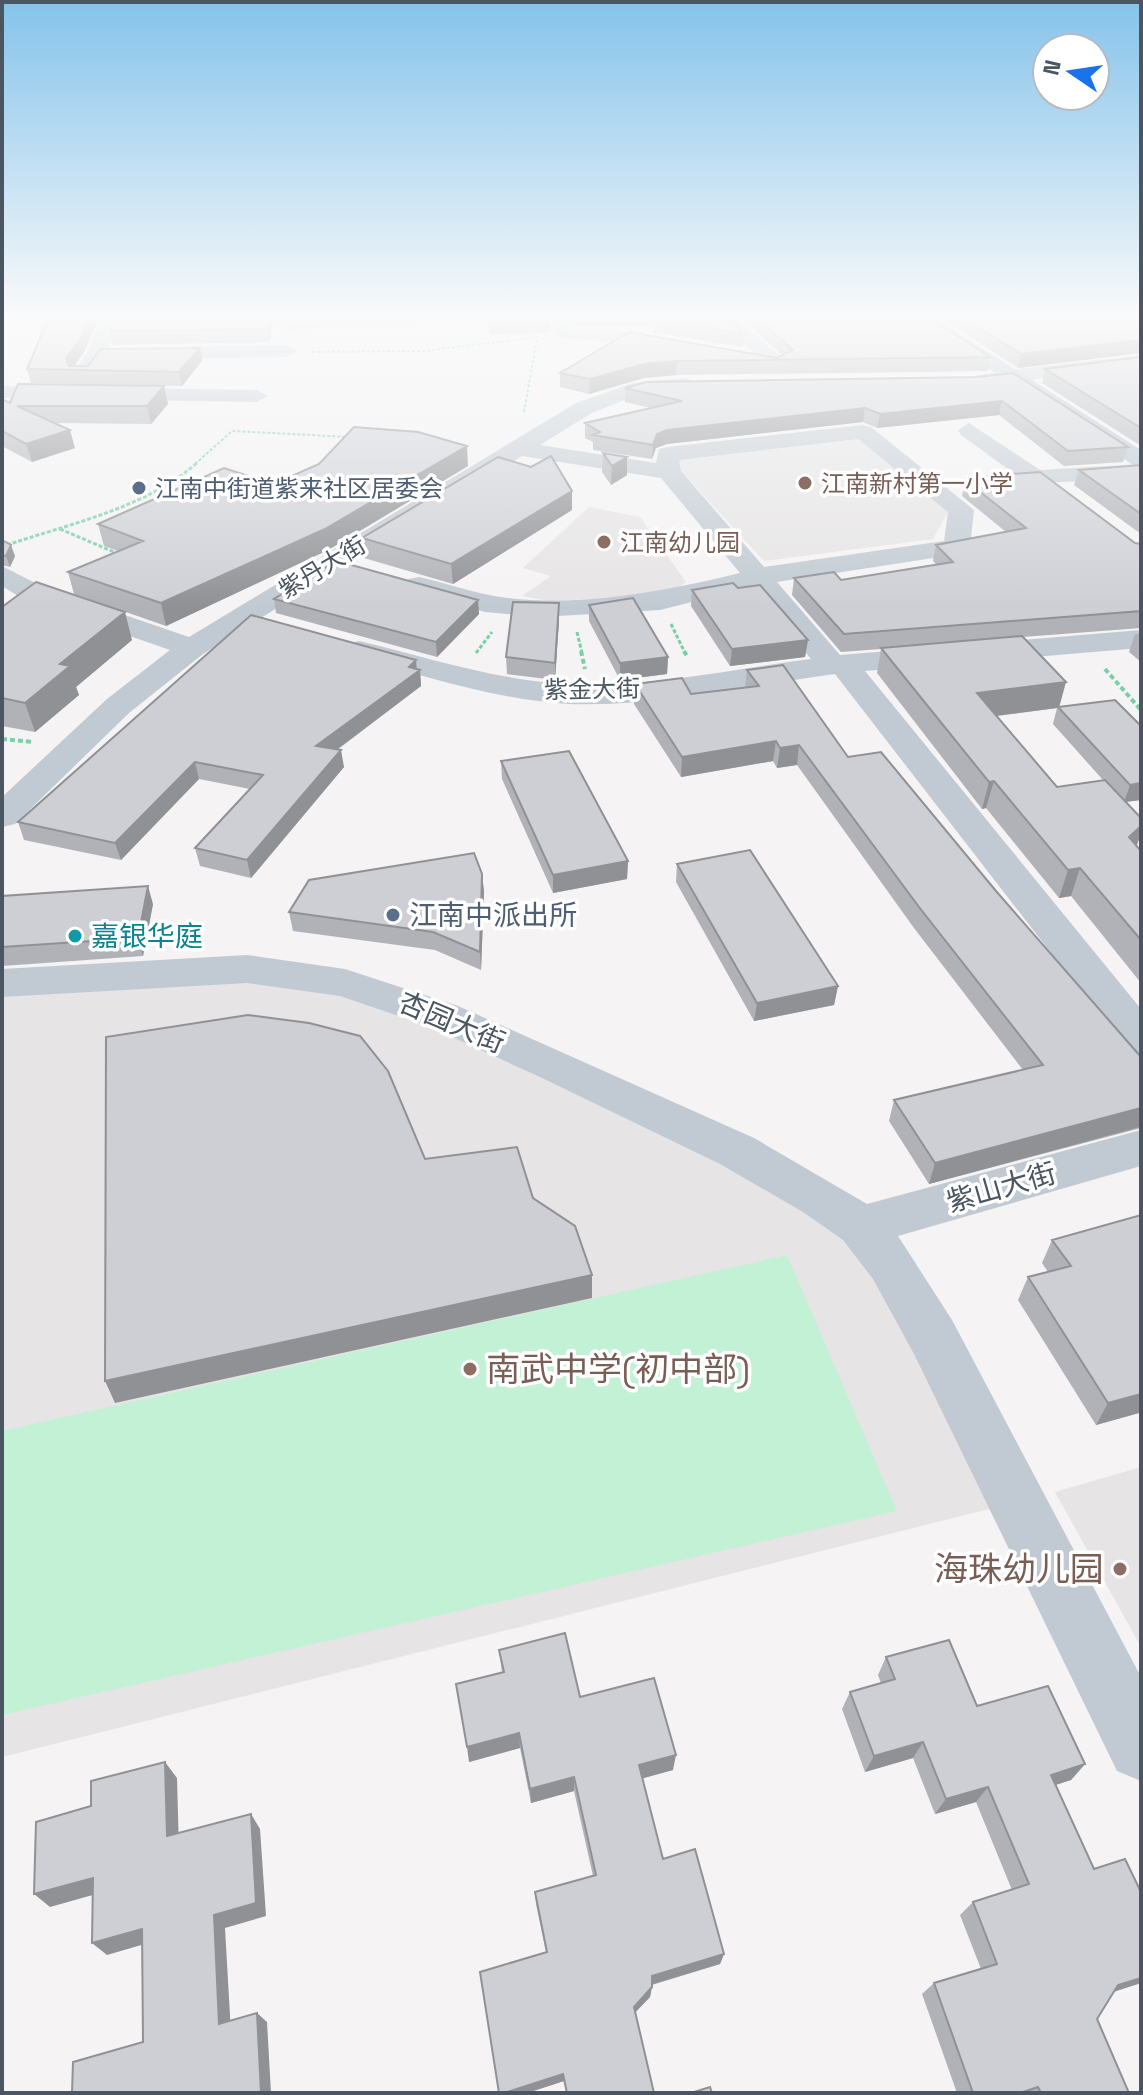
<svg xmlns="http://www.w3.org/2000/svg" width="1143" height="2095" viewBox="0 0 1143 2095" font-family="'Space Grotesk','Noto Sans SC',sans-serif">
<rect width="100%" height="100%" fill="#f5f3f3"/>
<path fill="#e6e4e5" d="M858,434L949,510L933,539L764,561L668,457Z
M589,507L640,517L686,582L665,596L549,601L522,596L551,576L523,568Z
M299,978L485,1041L859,1236L1017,1502L2,1757V988Z
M1141,1467V1647L1055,1492Z"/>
<path fill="#c3f1d5" d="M787,1255L897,1511L2,1715V1431Z"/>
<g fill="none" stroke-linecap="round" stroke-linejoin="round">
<path stroke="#7ad0a6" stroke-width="2" stroke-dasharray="3 2" stroke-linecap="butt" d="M312,352L423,351L538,337
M524,412L537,339
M195,464L232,431L349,437"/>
<path stroke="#7ad0a6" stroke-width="3" stroke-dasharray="4 2" stroke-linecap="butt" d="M60,529L121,555
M7,545C72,523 146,508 198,462
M671,624L685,653
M577,632L582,653
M476,653L492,632"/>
<path stroke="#7ad0a6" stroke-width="4" stroke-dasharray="5 3" stroke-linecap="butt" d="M581,651L585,669
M684,651L688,658
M1105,669L1141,710
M2,739L33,742"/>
<path fill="#c1cad2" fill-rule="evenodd" d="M102,314H120L109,348L287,345L297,351L287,357L103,360L89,378H75L72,374L87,353Z
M362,314H482L473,320L284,330L275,324L284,318Z
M548,314H566L572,329L631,331L687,342L690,346L680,352L631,343L558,338Z
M712,314H732L783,359L786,363L783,367H769Z
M1141,355V367L1035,379L1017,385L965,388L955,382C962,373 1117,358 1141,355Z
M684,378L691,380L695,384L691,388L637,395L592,413L540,445L656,463L659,449L667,447L863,425L871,427L974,510L970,547L966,553L777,582L840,655L1141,630V648L865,671L1141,1009V1054L1126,1050L835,674C751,685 652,707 569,704C495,700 420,674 348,656L344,650L348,644L359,641C427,657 498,681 568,684C648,688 732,669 811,659L751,587L660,610L541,617L485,612L409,591L405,585L409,579L419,577C441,582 462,589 484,594C565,611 661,592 740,573L661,478L522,456L203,654L129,713L15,824L2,827V797L107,699L170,650L23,599L2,586V566L43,587L189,637L576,403L633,383ZM858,439L948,512L944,541L764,567L681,471L679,460Z
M2,386L257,390L268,396L257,402L2,398Z
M969,423L1040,470L1141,464V478L979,486L976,481L979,476L1012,472L961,435L958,430Z
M247,955L345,969L458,1006L754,1138L867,1204L1141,1130V1166L898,1236L952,1320L1141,1677V1781L1117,1771L914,1354L873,1279L843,1240L803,1212L720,1164L540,1077L428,1026L340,996L247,983L2,997V969Z"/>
<path fill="#b3c2d1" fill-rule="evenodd" d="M907,314H929L1141,450V467L1133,465Z"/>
</g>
<path fill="#b0b2b7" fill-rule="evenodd" d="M115,314H304L282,316L272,323L270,342L113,345L110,331Z
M483,314H550L551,332L491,335Z
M568,314H724L744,334L743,347L653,332V326H574Z
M736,314H924L990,357L988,371L676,375L644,378L589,394L560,387V373L629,332L777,358L782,355Z
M935,314H1141V353L1018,368Z
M200,348L202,361L182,386L31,383L27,369L84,352L74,366H88Z
M1141,357V446L1042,383L1045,369Z
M978,377L1128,447L1123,462L1064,466L999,415L877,428L863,422L667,444L656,448L652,459L593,450V442L585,438V423L651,408L625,402V388Z
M164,386L168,404L151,424L56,423L75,448L32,462L2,446V399L10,403Z
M603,453L627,457V475L611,485L602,472Z
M1141,465V534L1074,485L1079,470Z
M468,466L328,550L166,626L74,594L68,572L118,551L104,546L98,524L274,484Z
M965,480L1135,543L1141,544V628L1023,637L1059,707L1115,700L1141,800L1126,802L1141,818V834L1136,846L1141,851V983L1071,896L1059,898L986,808L982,809L877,673L881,649L841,652L792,595L794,578L841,580L936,564L933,561L936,545L1006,532L962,496ZM1057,708L1053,724L1103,780L1057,787L997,716Z
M572,510L453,584L364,558L362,538Z
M2,540L15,556L10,567L2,565Z
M692,590L808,640L805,657L730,666L691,606Z
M274,599L478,600L479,614L437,657L276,613Z
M589,605L668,657L667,674L620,680L589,621Z
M2,607L132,640L76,687L79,695L35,732L2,726Z
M559,620L555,680L507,674L506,657Z
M1135,634H1141V662L1129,652Z
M417,669L420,670L421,686L337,750L344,767L251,878L200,866L195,848L250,789L199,779L121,860L24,840L18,822Z
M747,670L848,757L996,891L1141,1057V1128L929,1184L889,1121L894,1100L1023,1070L914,928L797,765L777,768L773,761L681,777L634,704L635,684L691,694L745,688Z
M501,761L628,861L627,879L553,893L502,779Z
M677,864L838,986L834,1005L754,1021L676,882Z
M482,874L484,892L481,970L435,950L293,931L289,912Z
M2,896L153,904L143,956L2,966Z
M1141,1215V1416L1139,1413L1096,1425L1018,1300L1028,1277L1048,1272L1042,1263L1052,1240Z
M499,1650L580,1697L673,1770L642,1778L663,1859L724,1954L720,1964L652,1985L650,1997L635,2012L654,2093H566L564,2081L527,2093H499L546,1952L536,1904L535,1892L593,1876L574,1791L531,1803L520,1748L469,1762L502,1672Z
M886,1657L1085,1764L1071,1780L1055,1785L1141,1983L1114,1991L1097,2019L1129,2093H957L922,1994L934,1983L981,1969L960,1915L973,1902L1012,1890L976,1802L935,1814L913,1758L865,1772L842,1709L850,1692L881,1683L878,1675Z"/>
<path fill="#909195" d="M92,314H101L84,352L71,370L66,358Z
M269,314H282V316L272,323L270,342L268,329Z
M1141,340V353L1018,368L1021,354Z
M200,348L202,361L182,386L179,372Z
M677,361L676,375L644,378L589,394L590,379L645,364Z
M164,386L168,404L151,424L147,406Z
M1002,401L999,415L877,428L880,414Z
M865,408L863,422L667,444L656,448L652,459L653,445L657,434L667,430Z
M70,430L75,448L32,462L26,444Z
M467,446L468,466L328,550L166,626L161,603Z
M627,457V475L611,485L612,466Z
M572,491V510L453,584L451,564Z
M11,545L15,556L10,567L6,556Z
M478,600L479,614L437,657L436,642Z
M559,603V620L555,680V663Z
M125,612L132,640L76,687L79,695L35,732L25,703L60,664Z
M808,640L805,657L730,666L732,649Z
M668,657L667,674L620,680V663Z
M416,660L417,672L420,670L421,686L319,763L316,746Z
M1066,682L1059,708L1058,707L1057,708L970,719L977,693Z
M776,741L773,761L681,777L682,757Z
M799,745L797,765L777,768L780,748Z
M341,750L344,767L251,878L247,860Z
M195,762L199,779L121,860L115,843Z
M994,781L986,808L982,809L989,782Z
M1141,783V800L1124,802L1130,785Z
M1141,826V834L1135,850L1129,837Z
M628,861L627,879L553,893V875Z
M1080,868L1071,896L1059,898L1068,870Z
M482,874L484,892L481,970L480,952Z
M148,886L153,904L143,956L138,938Z
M838,986L834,1005L754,1021L757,1003Z
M1141,1108L1140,1127L929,1184L935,1163Z
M592,1275V1298L115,1403L105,1381Z
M1141,1394V1409L1139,1413L1096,1425L1108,1403Z
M519,1733L520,1748L469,1762L467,1747Z
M923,1742L913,1758L865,1772L874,1756Z
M676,1755L673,1770L637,1780L639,1765Z
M165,1762L177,1778L179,1851L167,1836Z
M1085,1764L1071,1780L1037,1791L1051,1775Z
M574,1777V1791L531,1803L530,1789Z
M988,1787L976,1802L935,1814L946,1799Z
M251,1814L260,1829L266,1916L225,1928L231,2033L219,2024L214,1915Z
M93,1878L107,1891L50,1907L34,1894Z
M142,1929L155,1941L107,1955L92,1943Z
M724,1954L720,1964L650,1985L652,1976Z
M1141,1978V1983L1101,1996L1118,1985Z
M652,1987L650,1997L632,2016L634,2007Z
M257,2013L267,2022L271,2093H261Z
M563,2074L564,2081L527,2093H504Z"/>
<path fill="#cdcfd5" stroke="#909195" stroke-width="2" d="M50,314H92L81,338L66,358L69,366H88L101,349L200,348L179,372L27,369Z
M115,314H269L268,329L110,331Z
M488,314H550L551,318L490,321Z
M660,314H724L744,334L653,318Z
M752,314H924L990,357L677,361L645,364L590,379L560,373L629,332L777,358L793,350Z
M958,314H1141V340L1021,354Z
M1141,357V428L1045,369Z
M1013,373L1128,447L1068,451L1002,401L880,414L865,408L667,430L657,434L653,445L593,435L600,432L585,423L682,401L625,388L646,382L978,377Z
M18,384L164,386L147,406H17L70,430L26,444L2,431V399L10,403Z
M354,427L418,432L467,446L325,529L161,603L68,572L143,541L98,524L224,468L274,484L319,464Z
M603,453L627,457L612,466Z
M551,456L572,491L451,564L362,538L498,457L531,467Z
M1141,465V514L1079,470Z
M1040,472L1135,543L1141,544V611L844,634L794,578L834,572L841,580L953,562L936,545L1026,528L965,480L999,475Z
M2,540L11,545L6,556L2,555Z
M337,561L478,600L436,642L274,599Z
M36,582L125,612L60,664L70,666L25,703L2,698V607Z
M733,583L738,588L760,585L808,640L732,649L692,590Z
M633,598L668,657L620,663L589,605Z
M513,602L559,603L555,663L506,657Z
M251,615L416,660L409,667L420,670L316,746L341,750L247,860L195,848L263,775L195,762L115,843L18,822Z
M1022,636L1066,682L977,693L1057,787L1105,780L1141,818V826L1129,837L1141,851V940L1080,868L1068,870L994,781L989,782L881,648Z
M783,665L848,757L881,752L996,891L1141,1057V1108L935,1163L894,1100L1043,1065L919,907L799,745L780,748L776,741L682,757L635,684L682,678L691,694L759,686L747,670Z
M1115,700L1141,726V783L1130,785L1058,707Z
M569,751L628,861L553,875L501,761Z
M750,850L838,986L757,1003L677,864Z
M474,853L482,874L480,952L433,932L289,912L309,880Z
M148,886L138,938L2,947V896Z
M248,1015L309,1023L360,1036L388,1071L425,1159L517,1147L533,1198L575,1226L592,1275L105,1381L106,1037Z
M1141,1215V1394L1108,1403L1028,1277L1071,1266L1052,1240Z
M565,1633L580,1697L654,1678L676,1755L639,1765L663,1859L695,1849L724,1954L652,1976V1987L634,2007L654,2093H567L563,2074L504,2093H499L480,1972L547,1952L535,1892L596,1875L574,1777L530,1789L519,1733L467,1747L456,1684L504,1672L499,1650Z
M949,1640L977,1706L1048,1686L1085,1764L1051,1775L1094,1869L1125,1859L1141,1892V1978L1118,1985L1097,2019L1129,2093H1041L1038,2087L1020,2093H973L934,1983L997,1964L973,1902L1029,1884L988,1787L946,1799L923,1742L874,1756L850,1692L895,1679L886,1657Z
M165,1762L167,1836L251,1814L256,1903L214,1915L219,2024L257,2013L261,2093H72L73,2062L143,2042L142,1929L92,1943L93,1878L34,1894L36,1822L91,1806V1781Z
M710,2087L712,2093H691Z"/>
<linearGradient id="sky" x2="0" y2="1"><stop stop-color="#85c3ea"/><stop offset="0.52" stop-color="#fafafa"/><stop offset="1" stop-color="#fafafa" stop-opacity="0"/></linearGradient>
<rect width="1143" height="608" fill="url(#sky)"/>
<g fill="#8d6e63" stroke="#fff" stroke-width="3">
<circle cx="805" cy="483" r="8"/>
<circle cx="604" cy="542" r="8"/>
<circle cx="470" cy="1369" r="8"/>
<circle cx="1120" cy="1569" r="8"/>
</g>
<g fill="#5c6f8a" stroke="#fff" stroke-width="3">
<circle cx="139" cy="488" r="8"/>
<circle cx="393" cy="915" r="8"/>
</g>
<circle fill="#0f9aa8" stroke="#fff" stroke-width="3" cx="75" cy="936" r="8"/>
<g text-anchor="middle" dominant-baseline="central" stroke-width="7" stroke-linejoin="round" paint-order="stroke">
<g font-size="24" fill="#785e54" stroke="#fff" text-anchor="start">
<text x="821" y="483">江南新村第一小学</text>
<text x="620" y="542">江南幼儿园</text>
</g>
<g font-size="24" fill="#4e5e75" stroke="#fff" text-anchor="start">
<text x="155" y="488">江南中街道紫来社区居委会</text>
</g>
<g font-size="24" fill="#4a5661" stroke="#fff">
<text transform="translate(322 567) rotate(-31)">紫丹大街</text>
<text transform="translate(592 689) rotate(-1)">紫金大街</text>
</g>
<g font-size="28" fill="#4e5e75" stroke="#fff" text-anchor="start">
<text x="409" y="915">江南中派出所</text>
</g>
<g font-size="28" fill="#0d838f" stroke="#fff" text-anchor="start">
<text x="91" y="936">嘉银华庭</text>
</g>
<g font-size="28" fill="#4a5661" stroke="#fff">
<text transform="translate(452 1022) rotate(23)">杏园大街</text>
<text transform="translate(1001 1187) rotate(-16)">紫山大街</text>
</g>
<g font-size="34" fill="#785e54" stroke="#fff" text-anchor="start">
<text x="486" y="1369">南武中学(初中部)</text>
<text x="1104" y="1569" text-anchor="end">海珠幼儿园</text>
</g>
</g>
<rect width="1143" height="2095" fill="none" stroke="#4a5661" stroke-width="8"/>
<g transform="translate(1071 72) rotate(283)"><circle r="38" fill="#ffffff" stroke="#b7bbc0" stroke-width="2"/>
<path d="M0-6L14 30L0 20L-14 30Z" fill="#1a73e8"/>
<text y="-12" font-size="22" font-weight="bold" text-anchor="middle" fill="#4a5661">N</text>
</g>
</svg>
